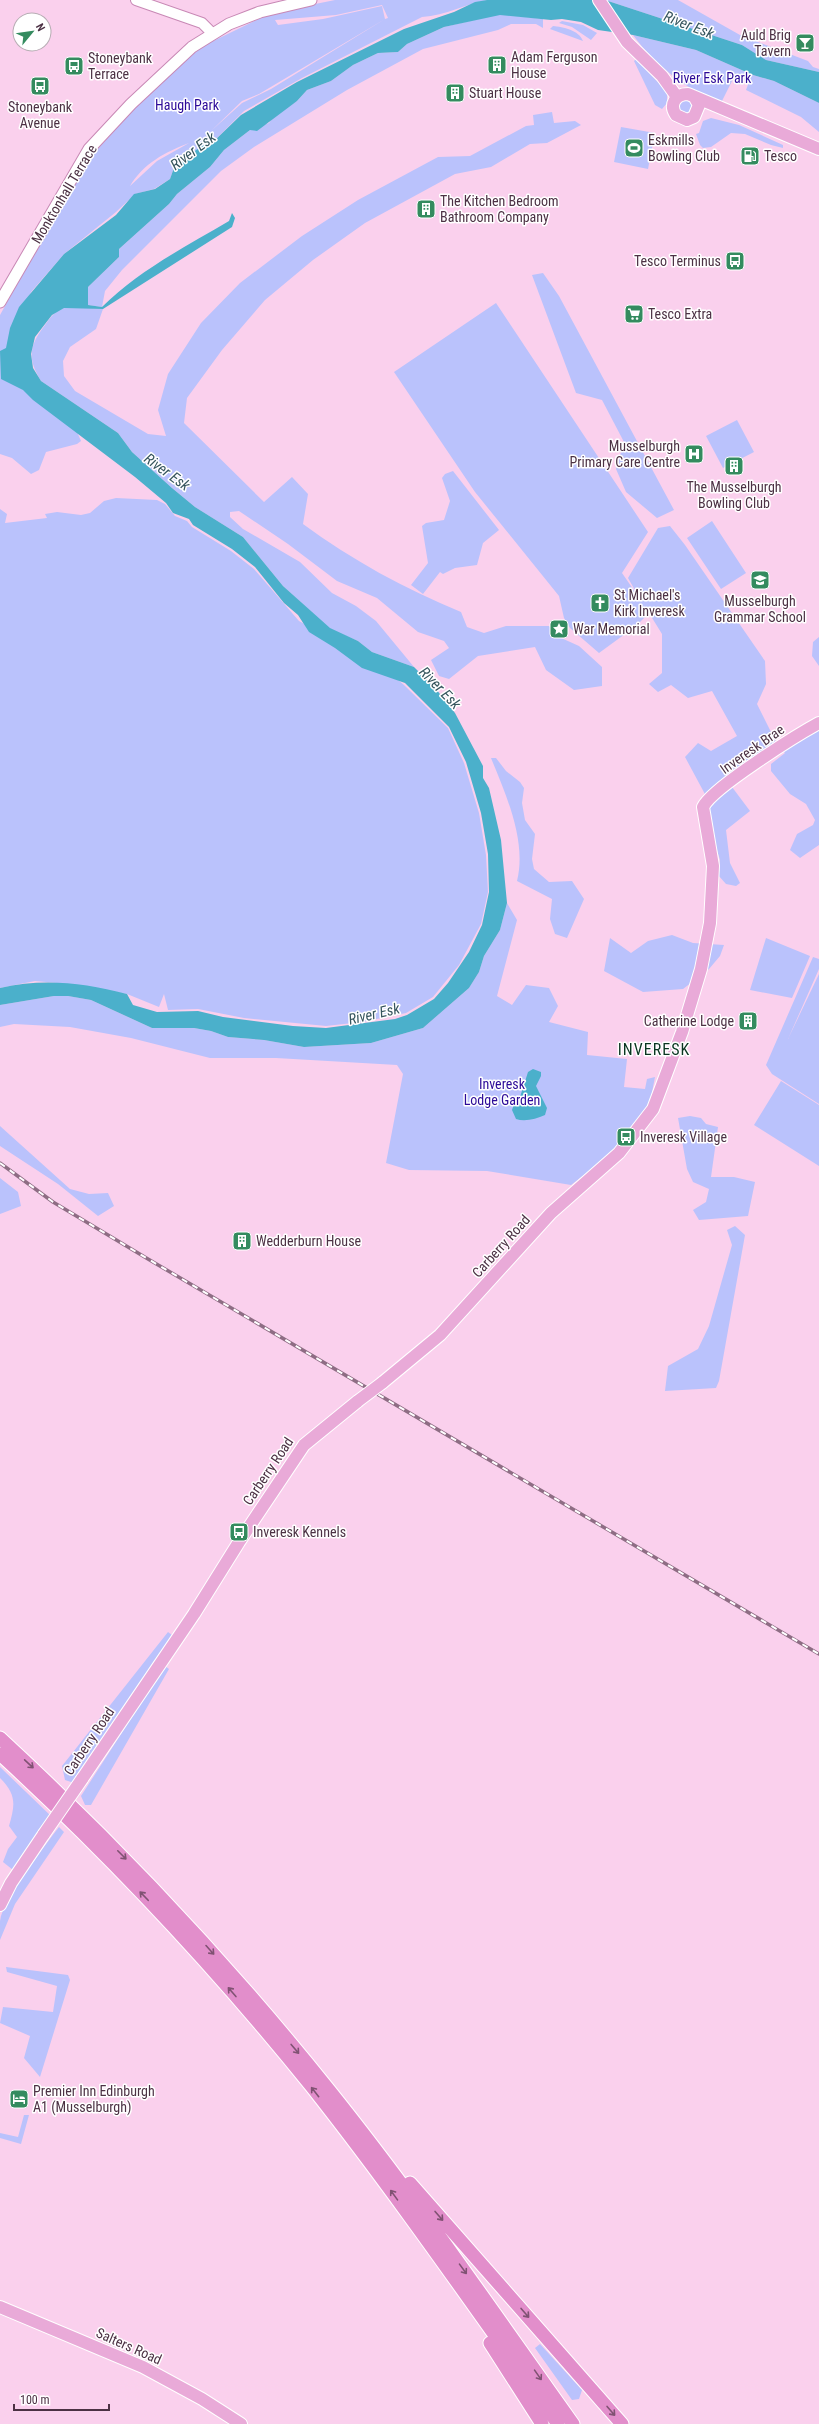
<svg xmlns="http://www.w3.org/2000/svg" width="819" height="2424" viewBox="0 0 819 2424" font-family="'Roboto Condensed',sans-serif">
<rect width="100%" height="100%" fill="#fad0ed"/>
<path fill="#bac2fc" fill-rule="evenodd" d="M335,0H489C466,3 446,16 422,17L302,78L244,111L211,144L175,165L170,179L154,189L135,194L116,212L64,254L31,292L11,349L74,425L81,441L77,444L46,452L39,470L31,474L12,458L0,454V315L53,220L94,153L138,105L179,65L203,46L271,13ZM382,5L388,18L385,19L382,6L323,19L278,25L275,20L336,15ZM385,19L271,89L242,103L211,131L242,101L259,94ZM189,143L157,161L130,186C143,164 165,152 189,143Z
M605,0H678L740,35L808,61L813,67L819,69V72L766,60L742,45Z
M500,14L543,19V28L536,24H511L498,30L423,49L347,90L254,147L221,171L122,270L105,291L102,307L87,305L88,287L119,257V249L169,204L177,194L210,167L224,150L250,130L269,123L274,116L297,101L307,90L331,81L353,65L378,53L398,52L407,44L444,27Z
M562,21L583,25L597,33L591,40L572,27L559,23Z
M553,26C563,27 579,30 583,41L550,29Z
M633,35L696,50L753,75L774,81L819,103V132L801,117L746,90L749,82L735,75L721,103C685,89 655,65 633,35Z
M636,59L667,92V103L662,109L655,105L634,61Z
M691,99L694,110L682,116L676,104L677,101Z
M552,112L554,123L575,121L581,125L547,143L530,144L491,167L455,174L365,223L313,260L265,300L222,350L187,398L184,423L264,502L292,477L308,494L303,524C352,560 405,589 461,612L467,627L484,633L506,626H549L559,637L579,646L602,667V686L574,690L546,670L535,647L478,656L449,679L439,676L431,660L449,648L444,641L418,632L377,598L337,581L288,544L239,511L230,512V517L243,529L300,562L332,593L356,606L376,621L414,667L372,652L358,641L330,629L283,586L243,537L195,507L172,488L132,452L118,433L41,381C27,358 29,346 45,325C50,318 55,311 63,308C75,304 91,309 103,309L96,329L70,347L63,361L64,376L75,391L148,434L166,436L158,410L168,374L201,323L240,283L302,236L358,200L438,157L470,156L526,126L534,125L533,115Z
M711,118L739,125L783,145V148L771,145L745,134L731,133L711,147L703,148L700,145L696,134L699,133L703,121Z
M621,127L655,133L648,169L614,162Z
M543,273L559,296L674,510L657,518L626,492L616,469L624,442L602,400L576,393L532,275Z
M496,303L648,532L622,573L640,599L628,578L658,528L670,526L685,545L765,661L766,684L757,704L777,744L706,796L685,757L698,743L711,751L737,736L712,691L688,698L671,685L658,692L649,684L662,673V634L649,613L636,626L599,653L570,628L564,618L559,596L475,492L394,372Z
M737,420L754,452L723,468L706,436Z
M453,471L499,530L483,543L477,565L455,568L443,574L440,572L423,594L411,585L428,563L422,526L426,523L444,520L450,501L442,478L445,474Z
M116,498L157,500L165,504L175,516L187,521L192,527L231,551L254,569L299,621L383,667L404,685L448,728L464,763L479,813L486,855L488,892L481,924L459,965L433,997L406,1013L362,1022L326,1026L244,1018L198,1009L168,1010L164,994L159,1007L127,994L57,983L35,981L0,988V509L7,514L5,523L47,518L45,514L57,512L81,515L90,513L104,501Z
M712,521L746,573L721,589L687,538Z
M819,637V666L812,656L813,642Z
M819,729V845L800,858L790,850L797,834L813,825L815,820L806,804L790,794L771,771V764L785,753L783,751Z
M491,758H496L506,771L520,782L524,788L522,803L525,820L535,834L532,859L534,869L549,882L572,881L584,899L567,938L555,934L550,919L552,899L517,881C527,841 506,795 491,758Z
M732,787L750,811L726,830L730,863L740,883L736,886L726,884L718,875L720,860L708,821L710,802Z
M507,903L517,920L497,996L512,1005L526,985L549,988L558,1006L549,1022L588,1032L587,1055L627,1059L624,1087L645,1089L647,1079L655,1077L649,1108L611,1154L571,1185L487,1171L409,1170L386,1163L403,1074L397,1065L276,1058H210L131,1038L70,1027L14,1024L0,1027V1005L54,996H68L91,1000L152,1028H194L211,1031L228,1037L264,1040L304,1047L371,1043L423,1028L469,988L479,972L484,956L500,930Z
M672,935L693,943L724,945L720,956L709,969L683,989L643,992L604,971L610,938L631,953L648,941Z
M766,938L810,956L792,998L750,990Z
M813,957L819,959V969L788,1039L819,974V1104L772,1074L766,1065Z
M781,1081L819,1105V1166L754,1125Z
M690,1116L701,1118L706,1124L718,1127L711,1177H734L755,1182L748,1216L699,1220L693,1210L706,1202L709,1189L693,1182L687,1169L678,1118Z
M0,1126L70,1189L89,1194L108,1193L114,1206L98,1216L58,1184L0,1146Z
M0,1178L18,1192L21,1206L0,1214Z
M735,1226L745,1235L719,1381L716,1388L665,1391L668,1366L698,1349L709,1326L732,1245L727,1230Z
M168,1632L172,1635L74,1783L65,1780L62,1766Z
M165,1666L169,1669L91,1805H85L81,1796Z
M0,1767L51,1816L13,1870L3,1862L8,1849L17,1837L9,1826C15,1805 17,1795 0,1778Z
M59,1827L64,1832L15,1904L0,1940C0,1934 0,1927 0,1921C3,1898 44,1847 59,1827Z
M6,1967L68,1975L70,1980L40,2077L24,2058L30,2036L0,2023L3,2007L53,2012L57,1986L7,1972Z
M24,2115H29L21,2144L0,2138V2133L18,2137Z
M540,2344L582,2390L579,2399L572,2400L535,2348Z"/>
<path fill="#4bb0cb" d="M487,0H605L742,45L766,60L819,72V103L774,81L753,75L696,50L633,35L598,30L581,22L562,19L551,20L500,15L444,27L407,44L398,52L378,53L353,65L331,81L307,90L297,101L257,131L250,130L224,150L210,167L177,194L169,204L119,249V257L88,287V305L102,307C138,271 185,247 229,221L232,213L235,218L232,227L103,309L64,308L52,315L35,337L31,354L33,368L41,381L118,433L132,452L172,488L195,507L243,537L283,586L330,628L358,641L372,652L414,667L436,689L455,713L483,766V778L489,788L501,840L507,903L500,930L484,956L479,972L469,988L423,1028L371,1043L304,1047L264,1040L228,1037L211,1031L194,1028H152L91,1000L68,996H54L0,1005V988C44,978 83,983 127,994L133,1005L157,1012L198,1011L223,1017L293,1026L326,1028L395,1019L407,1015L434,999L448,983L469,952L482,925L489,892L488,854L481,813L466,762L449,727L405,683L362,668L335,648L309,632L298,615L284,603L255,567L232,549L193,525L189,519L173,513L166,503L135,477L33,400L23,390L1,379L0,351L6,348L10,328L19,307L64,254L116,215L134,194L155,189L170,179L175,165L202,146L213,142L241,115L297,82L404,29L454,12L475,2Z
M533,1069L541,1072V1076L536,1086L547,1108L545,1115C536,1119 525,1122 516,1119L512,1110L514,1104L520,1097L528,1072Z"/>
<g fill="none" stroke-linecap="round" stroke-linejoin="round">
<defs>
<path id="tertiary" d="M136,0L202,23L213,34"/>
<path id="secondary" d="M0,302L89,149L131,104L192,47L229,24L260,12L311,0"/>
<path id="primary" d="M599,0L627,42L662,76L677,97
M695,98L699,105L694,117L687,120L676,115C669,105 675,94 688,94L819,149
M382,1383L440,1335L551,1213L619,1153L653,1109L682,1032L701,969L710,923L713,866L703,807C712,788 797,735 819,723
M82,1779L194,1614L239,1542L304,1445L358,1401
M0,1905L11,1883L44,1834
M0,2307L143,2367L202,2399L241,2424"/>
<path id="trunk" d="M0,1738C118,1847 228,1964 329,2090C415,2197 493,2312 573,2424
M0,1754C112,1857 217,1969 312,2087C398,2196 477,2311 558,2424
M410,2183L622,2424
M490,2343L542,2424"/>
</defs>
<use href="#tertiary" stroke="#c888b5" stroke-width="12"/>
<use href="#secondary" stroke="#c888b5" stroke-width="13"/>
<use href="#primary" stroke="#fff" stroke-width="14"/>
<use href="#trunk" stroke="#fff" stroke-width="15"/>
<use href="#tertiary" stroke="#fff" stroke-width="10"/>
<use href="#secondary" stroke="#fff" stroke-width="11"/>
<use href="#primary" stroke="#e9aad8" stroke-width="12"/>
<use href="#trunk" stroke="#e28ecb" stroke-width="13"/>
<defs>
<path id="rail" d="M0,1163L53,1202L148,1259L819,1654"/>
</defs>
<use href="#rail" stroke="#8e6d84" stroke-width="3.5"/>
<use href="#rail" stroke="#fff" stroke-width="2" stroke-dasharray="6" stroke-linecap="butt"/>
<defs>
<path id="primary-bridge" d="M358,1401L382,1383
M44,1834L82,1779"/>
</defs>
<use href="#primary-bridge" stroke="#fff" stroke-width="14" stroke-linecap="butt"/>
<use href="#primary-bridge" stroke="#e9aad8" stroke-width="12"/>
</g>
<defs><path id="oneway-shaft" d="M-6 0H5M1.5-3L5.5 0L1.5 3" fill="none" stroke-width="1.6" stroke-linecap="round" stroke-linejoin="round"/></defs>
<g stroke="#805273">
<use href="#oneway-shaft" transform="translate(29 1764) rotate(43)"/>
<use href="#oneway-shaft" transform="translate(122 1855) rotate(45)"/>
<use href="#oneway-shaft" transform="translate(144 1896) rotate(-134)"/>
<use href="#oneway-shaft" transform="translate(210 1950) rotate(48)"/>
<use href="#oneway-shaft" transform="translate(232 1992) rotate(-131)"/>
<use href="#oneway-shaft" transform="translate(295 2049) rotate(50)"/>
<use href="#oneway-shaft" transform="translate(315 2092) rotate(-128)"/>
<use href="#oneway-shaft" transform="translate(394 2195) rotate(-126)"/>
<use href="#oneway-shaft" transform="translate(439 2216) rotate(49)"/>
<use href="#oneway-shaft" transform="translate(463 2269) rotate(54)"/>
<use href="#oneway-shaft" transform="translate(525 2313) rotate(49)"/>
<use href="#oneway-shaft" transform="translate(538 2375) rotate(55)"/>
<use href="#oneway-shaft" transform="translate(611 2411) rotate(49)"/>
</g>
<defs>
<symbol id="bar-square" viewBox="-11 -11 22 22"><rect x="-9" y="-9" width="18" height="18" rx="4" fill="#348b5f" stroke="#fff"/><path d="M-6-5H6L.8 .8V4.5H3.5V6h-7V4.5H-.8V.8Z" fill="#fff"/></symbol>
<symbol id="building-square" viewBox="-11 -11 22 22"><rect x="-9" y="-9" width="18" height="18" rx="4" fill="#348b5f" stroke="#fff"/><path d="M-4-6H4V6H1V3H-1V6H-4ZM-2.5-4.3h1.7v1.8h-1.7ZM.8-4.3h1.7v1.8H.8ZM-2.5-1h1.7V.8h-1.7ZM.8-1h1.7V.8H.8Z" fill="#fff"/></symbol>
<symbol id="bus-square" viewBox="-11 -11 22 22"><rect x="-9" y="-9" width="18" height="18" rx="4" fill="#348b5f" stroke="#fff"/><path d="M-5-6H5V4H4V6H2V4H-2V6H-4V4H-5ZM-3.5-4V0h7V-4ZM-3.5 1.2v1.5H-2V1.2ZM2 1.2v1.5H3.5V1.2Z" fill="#fff"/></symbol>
<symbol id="stadium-square" viewBox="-11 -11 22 22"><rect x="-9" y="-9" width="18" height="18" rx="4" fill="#348b5f" stroke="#fff"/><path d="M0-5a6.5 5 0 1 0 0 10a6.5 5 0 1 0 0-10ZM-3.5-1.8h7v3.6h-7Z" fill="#fff"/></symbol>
<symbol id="fuel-square" viewBox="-11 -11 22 22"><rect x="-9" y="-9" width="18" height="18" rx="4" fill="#348b5f" stroke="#fff"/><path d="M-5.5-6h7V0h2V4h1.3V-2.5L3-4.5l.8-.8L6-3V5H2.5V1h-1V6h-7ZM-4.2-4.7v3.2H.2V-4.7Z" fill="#fff"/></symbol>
<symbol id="supermarket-square" viewBox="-11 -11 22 22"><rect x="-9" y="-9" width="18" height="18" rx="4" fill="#348b5f" stroke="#fff"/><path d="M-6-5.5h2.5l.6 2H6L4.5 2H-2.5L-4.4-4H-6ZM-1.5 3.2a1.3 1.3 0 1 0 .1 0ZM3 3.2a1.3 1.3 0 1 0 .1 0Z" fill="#fff"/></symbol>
<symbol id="hospital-square" viewBox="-11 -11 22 22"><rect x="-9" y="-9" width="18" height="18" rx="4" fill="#348b5f" stroke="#fff"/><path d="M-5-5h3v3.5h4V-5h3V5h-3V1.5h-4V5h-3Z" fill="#fff"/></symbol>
<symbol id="school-square" viewBox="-11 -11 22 22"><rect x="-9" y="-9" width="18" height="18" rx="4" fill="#348b5f" stroke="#fff"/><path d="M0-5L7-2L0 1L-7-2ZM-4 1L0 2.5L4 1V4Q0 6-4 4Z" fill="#fff"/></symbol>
<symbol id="church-square" viewBox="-11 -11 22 22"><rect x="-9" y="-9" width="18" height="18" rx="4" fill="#348b5f" stroke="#fff"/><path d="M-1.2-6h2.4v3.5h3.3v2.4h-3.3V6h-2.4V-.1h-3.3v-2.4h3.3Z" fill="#fff"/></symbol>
<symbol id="sight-square" viewBox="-11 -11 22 22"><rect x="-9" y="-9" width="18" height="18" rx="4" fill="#348b5f" stroke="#fff"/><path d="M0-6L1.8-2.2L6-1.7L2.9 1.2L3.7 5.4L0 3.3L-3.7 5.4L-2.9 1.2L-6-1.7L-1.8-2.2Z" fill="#fff"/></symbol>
<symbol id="hotel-square" viewBox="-11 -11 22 22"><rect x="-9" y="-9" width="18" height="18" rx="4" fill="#348b5f" stroke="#fff"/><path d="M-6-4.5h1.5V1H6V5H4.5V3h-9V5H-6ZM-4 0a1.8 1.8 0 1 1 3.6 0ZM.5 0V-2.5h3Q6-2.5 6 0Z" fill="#fff"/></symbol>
</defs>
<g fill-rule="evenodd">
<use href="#bar-square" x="794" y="32" width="22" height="22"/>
<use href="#building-square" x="486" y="54" width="22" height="22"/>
<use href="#bus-square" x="63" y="55" width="22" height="22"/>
<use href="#bus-square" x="29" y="75" width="22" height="22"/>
<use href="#building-square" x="444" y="82" width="22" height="22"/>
<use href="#stadium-square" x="623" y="137" width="22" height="22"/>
<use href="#fuel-square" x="739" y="145" width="22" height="22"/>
<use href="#building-square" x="415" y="198" width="22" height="22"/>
<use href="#bus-square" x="724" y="250" width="22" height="22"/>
<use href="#supermarket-square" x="623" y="303" width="22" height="22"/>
<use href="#hospital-square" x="683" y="443" width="22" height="22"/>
<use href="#building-square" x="723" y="455" width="22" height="22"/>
<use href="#school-square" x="749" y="569" width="22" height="22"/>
<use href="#church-square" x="589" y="592" width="22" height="22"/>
<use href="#sight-square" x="548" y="618" width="22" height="22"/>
<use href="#building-square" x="737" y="1010" width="22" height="22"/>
<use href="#bus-square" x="615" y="1126" width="22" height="22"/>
<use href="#building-square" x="231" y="1230" width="22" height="22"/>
<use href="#bus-square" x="228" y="1521" width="22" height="22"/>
<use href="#hotel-square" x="8" y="2088" width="22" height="22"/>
</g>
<g text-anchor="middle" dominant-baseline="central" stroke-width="3" stroke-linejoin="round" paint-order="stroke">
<g font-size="14" fill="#4c3144" stroke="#fff" text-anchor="start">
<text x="791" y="35" text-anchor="end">Auld Brig<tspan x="791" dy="16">Tavern</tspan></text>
<text x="511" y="57">Adam Ferguson<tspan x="511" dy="16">House</tspan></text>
<text x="88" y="58">Stoneybank<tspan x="88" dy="16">Terrace</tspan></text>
<text x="469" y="93">Stuart House</text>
<text x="40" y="107" text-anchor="middle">Stoneybank<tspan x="40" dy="16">Avenue</tspan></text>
<text x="648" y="140">Eskmills<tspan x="648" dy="16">Bowling Club</tspan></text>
<text x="764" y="156">Tesco</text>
<text x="440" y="201">The Kitchen Bedroom<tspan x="440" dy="16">Bathroom Company</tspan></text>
<text x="721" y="261" text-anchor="end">Tesco Terminus</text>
<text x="648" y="314">Tesco Extra</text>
<text x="680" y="446" text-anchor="end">Musselburgh<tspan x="680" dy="16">Primary Care Centre</tspan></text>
<text x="734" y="487" text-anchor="middle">The Musselburgh<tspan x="734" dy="16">Bowling Club</tspan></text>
<text x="614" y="595">St Michael's<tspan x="614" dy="16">Kirk Inveresk</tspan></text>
<text x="760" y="601" text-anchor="middle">Musselburgh<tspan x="760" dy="16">Grammar School</tspan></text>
<text x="573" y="629">War Memorial</text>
<text x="734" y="1021" text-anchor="end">Catherine Lodge</text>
<text x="640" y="1137">Inveresk Village</text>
<text x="256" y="1241">Wedderburn House</text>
<text x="253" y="1532">Inveresk Kennels</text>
<text x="33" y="2091">Premier Inn Edinburgh<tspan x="33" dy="16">A1 (Musselburgh)</tspan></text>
</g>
<g font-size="14" fill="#2c0a98" stroke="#fff">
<text x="712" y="78">River Esk Park</text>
<text x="187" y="105">Haugh Park</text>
<text x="502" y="1084">Inveresk<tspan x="502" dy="16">Lodge Garden</tspan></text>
</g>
<g font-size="14" fill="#4c3144" stroke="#fff">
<text transform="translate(64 194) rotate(-59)">Monktonhall Terrace</text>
<text transform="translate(752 749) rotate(-35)">Inveresk Brae</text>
<text transform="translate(501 1246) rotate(-48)">Carberry Road</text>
<text transform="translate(268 1471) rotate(-56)">Carberry Road</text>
<text transform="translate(89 1741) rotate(-56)">Carberry Road</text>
<text transform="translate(129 2346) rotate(24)">Salters Road</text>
</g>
<g font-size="15" font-style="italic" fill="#36555e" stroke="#fff">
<text transform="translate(689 25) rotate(21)">River Esk</text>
<text transform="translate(193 151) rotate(-37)">River Esk</text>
<text transform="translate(167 472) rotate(36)">River Esk</text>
<text transform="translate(440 688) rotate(46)">River Esk</text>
<text transform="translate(374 1014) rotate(-13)">River Esk</text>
</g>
<g font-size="16" letter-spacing="1" fill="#0a3521" stroke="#fff">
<text x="654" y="1049">INVERESK</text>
</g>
</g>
<g transform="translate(32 32) rotate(61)"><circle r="19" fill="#ffffff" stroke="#b7adb4"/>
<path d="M0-3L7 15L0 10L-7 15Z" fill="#348b5f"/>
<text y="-6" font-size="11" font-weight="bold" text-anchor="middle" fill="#4c3144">N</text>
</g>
<path d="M14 2404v6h95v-6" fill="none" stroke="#4c3144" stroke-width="2"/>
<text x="20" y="2404" font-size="12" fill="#4c3144" stroke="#ffffff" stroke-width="3" paint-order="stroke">100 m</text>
</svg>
